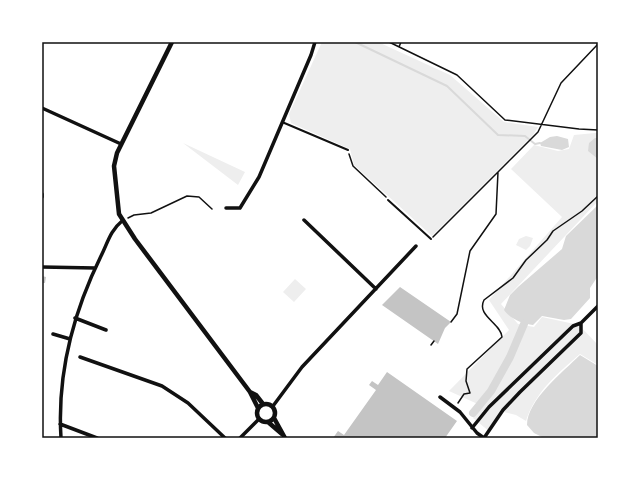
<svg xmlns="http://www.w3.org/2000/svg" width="640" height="480" viewBox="0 0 640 480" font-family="Mulish,sans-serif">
<rect width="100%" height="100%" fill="#fff"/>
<path fill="#eee" d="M322,42H378L450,75L504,122L538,127L533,135L432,236L354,165L350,149L291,123L289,114Z
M595,133H598V201L501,304L518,324L534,327L542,317L579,325L598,345V365L580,354C558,373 535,392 526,421L516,415L504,412L490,432L473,418L482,406L449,391L509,330L489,300L562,217L511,169L534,145L558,151L569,149L574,135Z
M183,143L245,172L238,185Z
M526,236L533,238L530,246L526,250L516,245L519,239Z
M295,279L306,289L294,302L283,292Z"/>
<path fill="#d9d9d9" d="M557,136L568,139L569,147L562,150L541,146L540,143L550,137Z
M595,138H598V159L588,151L589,143Z
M598,205V276L590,288V298L571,319L564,320L542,316L533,325C523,324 510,319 504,310L510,295L518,287L562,249L566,236Z
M580,355L598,366V438H544L534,433L527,425C527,400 563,372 580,355Z"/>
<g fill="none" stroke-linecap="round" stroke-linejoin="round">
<path stroke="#d9d9d9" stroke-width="2" d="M355,42L447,86L498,135L525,136L535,144L540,143"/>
<path stroke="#d9d9d9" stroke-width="8" d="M473,413L491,391L510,357L524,324"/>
</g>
<path fill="#c4c4c4" d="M42,276L46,277L45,283H42Z
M400,287L451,322L445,328L438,344L382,305Z
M387,372L457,421L445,438H333L338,431L344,435L376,390L369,385L372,381L378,385Z"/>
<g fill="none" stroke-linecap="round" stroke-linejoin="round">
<path stroke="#111" stroke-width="1.5" d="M389,42L457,75L505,120L579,129L598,130
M399,47L401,42
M349,154L353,166L386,197
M128,218L134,215L151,213L187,196L199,197L212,209
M433,237L538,132L561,83L598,44
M451,322L457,314L470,251L496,214L498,172
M431,345L434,341
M458,403L464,394L470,393L466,381L467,369L502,337C501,323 476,316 484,300L513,278L526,260L547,240L553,231L582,211L598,196"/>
<path stroke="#111" stroke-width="2" d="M282,122L348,150
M388,200L431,239"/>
<path stroke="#111" stroke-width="3.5" d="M42,108L121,144
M42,197V194
M226,208H240L259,177L311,55L315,42
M304,220L376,289
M42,267L95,268
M75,318L106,330
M53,334L70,339
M80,357L162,386L188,403L225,438
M440,397L460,412L477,433L484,438
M273,406L302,367L416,246
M60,424L97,438
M472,428L489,407L573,326L581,323L598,306
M61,438C57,375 73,313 101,256C108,242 110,231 122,221
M240,438L259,419
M484,438L503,410L520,392L581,333V323"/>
<path stroke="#111" stroke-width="4.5" d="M172,42L117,153L114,166L119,214L135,239L250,392L258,408
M250,392L256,395L263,404
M257 413a9 9 0 1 1 18 0a9 9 0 1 1-18 0Z
M274,418L285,438
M268,422L282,434"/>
</g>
<rect width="640" height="480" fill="none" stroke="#ffffff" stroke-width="86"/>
<rect x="43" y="43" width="554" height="394" fill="none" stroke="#111" stroke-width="1.5"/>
</svg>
